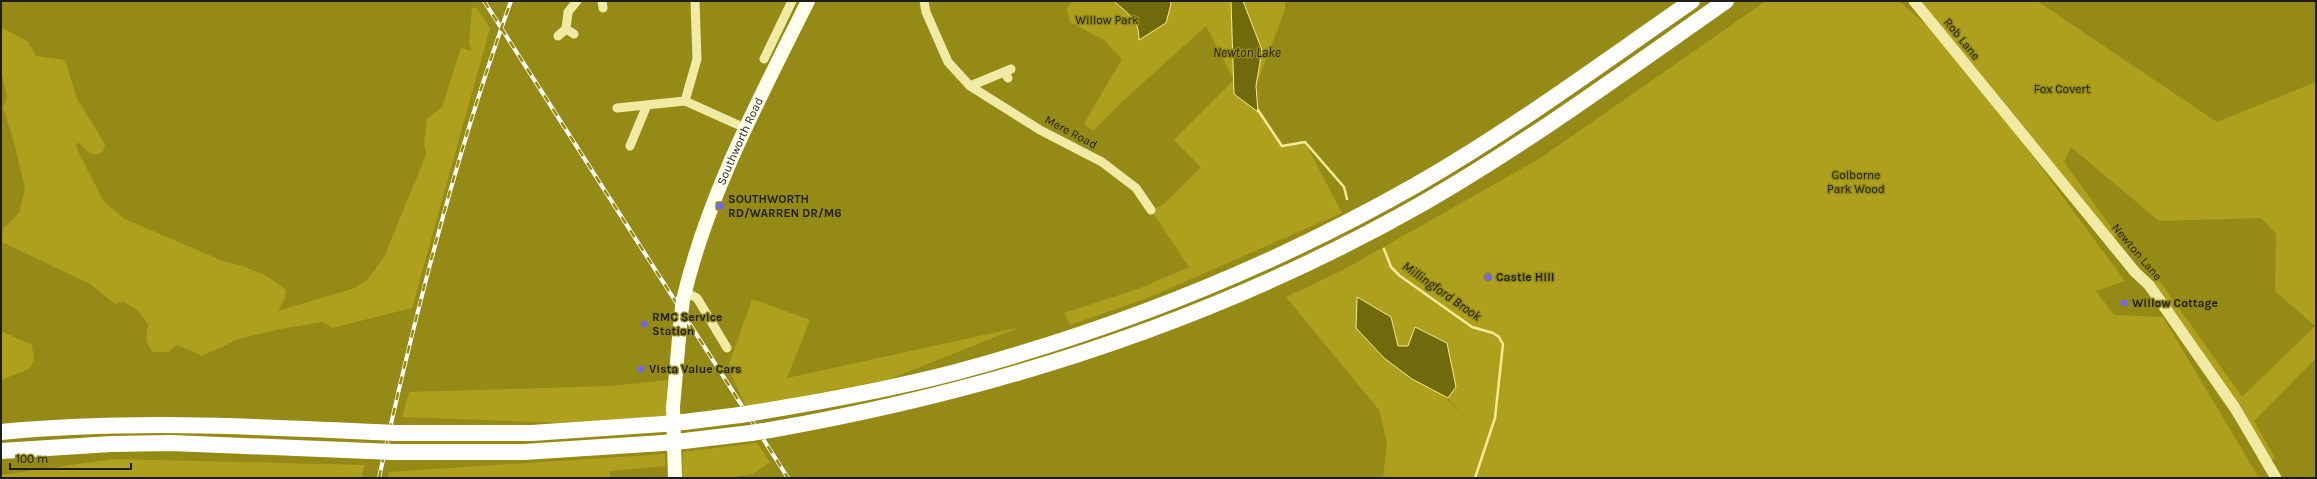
<svg xmlns="http://www.w3.org/2000/svg" width="2317" height="479" viewBox="0 0 2317 479" font-family="Karla,sans-serif">
<rect width="100%" height="100%" fill="#948a15"/>
<path fill="#aea01d" fill-rule="evenodd" d="M1072,1H1114C1129,14 1139,19 1139,40L1171,4L1170,1H1231L1234,94L1258,112L1282,146L1305,142L1342,213L1150,297L1070,325L1064,313L1138,289L1189,267L1151,210L1163,205L1201,167L1174,140L1234,80L1206,26L1124,100L1093,131L1084,124L1122,59L1104,40L1070,22L1067,9Z
M1243,1H1285V10L1256,86L1262,50Z
M1766,1H1899L1951,47L1913,1H2037L2217,122L2316,82V358L2254,421L2275,458L2265,464L2145,287L2158,279L2242,397L2315,326L2275,291L2276,234L2261,218L2159,221L2071,147L2064,162L2117,235L2111,240L1966,66L2125,281L2096,291L2114,315L2163,317L2259,478H1383L1387,443L1379,410L1286,297L1343,270L1539,159ZM1357,297L1391,317L1398,346H1408L1456,387L1448,398L1464,416L1443,395L1412,379Z
M476,7L490,28L412,308L332,328L322,322L280,329L239,339L202,356L177,345L168,352H152L146,340L148,324L137,310L124,302L115,304L90,284L2,242L3,229L19,213L25,189L14,142L3,108L7,96L1,70V27L28,42L36,56L65,60L77,99L105,144L103,152L96,155L88,152L79,143L76,144L78,151L104,202L125,219L223,261L245,267L267,276L286,290L285,298L278,311L355,288L368,279L384,257L426,155L424,143L427,119L442,107L461,48L472,51L469,44L472,8Z
M752,299L810,320L787,378L1020,327L890,379L746,407L728,367Z
M1,331L32,345L34,361L29,369L1,380Z
M667,380L666,416L565,423L402,417L409,392L611,386Z
M757,443L770,462L753,474L727,478H682L683,452Z
M665,454V466L610,471V478H388L389,472Z
M113,459L365,465L361,478H1V475Z"/>
<path fill="#716a0d" stroke="#f4ea97" d="M1114,1H1170L1171,4L1166,23L1139,40C1139,19 1129,15 1114,1Z
M1231,1H1243L1262,50L1256,86L1258,112L1234,94Z
M1357,297L1391,317L1398,346H1408L1415,327L1447,343L1456,387L1448,398L1412,379L1384,358L1356,328Z"/>
<g fill="none" stroke-linecap="round" stroke-linejoin="round">
<path stroke="#f4ea97" stroke-width="2.5" d="M1258,110L1282,146L1305,142L1344,187L1347,199
M1384,249L1391,267L1400,276L1472,327L1493,333L1499,337L1503,344L1495,418L1475,478"/>
<path stroke="#f1eaa5" stroke-width="9" d="M602,1L603,8
M924,1L926,12L948,62L970,86L1040,130L1102,162L1136,188L1151,210
M566,29L568,12L577,1
M558,36L566,29L574,34
M764,59L792,1
M1008,78L1004,72L1011,69
M970,86L1004,72
M685,101L697,59L695,1
M617,108L685,101L745,128
M630,146L647,105
M685,292L697,298L727,348"/>
<path stroke="#f1eaa5" stroke-width="11" d="M1914,1L2135,272L2149,285L2235,408L2276,478"/>
<g stroke="#ffffef" stroke-width="14">
<path id="s1" d="M683,300C708,193 760,98 808,1"/>
<path d="M675,478L673,407L681,315"/>
</g>
<path stroke="#fff" stroke-width="16" d="M758,412C825,401 891,389 956,372C1116,329 1272,267 1416,185C1512,130 1601,64 1692,1
M684,422L740,415
M770,430C999,390 1222,318 1425,202C1529,142 1627,70 1726,1
M1,432C128,420 248,426 375,432
M397,433H532L663,424
M684,441L751,433
M1,451L111,444L171,443L369,451
M393,452H524L663,443"/>
<defs>
<path id="rail" d="M484,1L788,478
M379,478C414,317 455,156 511,1"/>
</defs>
<use href="#rail" stroke="#fff" stroke-width="4"/>
<use href="#rail" stroke="#948a15" stroke-width="2.5" stroke-dasharray="8" stroke-linecap="butt"/>
<path stroke="#ffffef" stroke-width="14" d="M681,315L683,300"/>
<path stroke="#fff" stroke-width="16" d="M740,415L758,412
M663,424L684,422
M375,432L397,433
M751,433L770,430
M663,443L684,441
M369,451L393,452"/>
</g>
<g fill="#7065ff" stroke="#948a15" stroke-width="1.5">
<rect x="716" y="202" width="8" height="8" rx="2"/>
<circle cx="1488" cy="277" r="4"/>
<circle cx="2124" cy="303" r="4"/>
<circle cx="644" cy="324" r="4"/>
<circle cx="641" cy="369" r="4"/>
</g>
<g text-anchor="middle" dominant-baseline="central" stroke-width="3" stroke-linejoin="round" paint-order="stroke">
<g font-size="12" fill="#1d1c1a" stroke="#948a15">
<text x="1107" y="20">Willow Park</text>
<text x="2062" y="89">Fox Covert</text>
<text x="1856" y="175">Golborne<tspan x="1856" dy="14">Park Wood</tspan></text>
</g>
<g font-size="12" fill="#1d1d1d" stroke="#948a15">
<text transform="translate(1962 39) rotate(51)">Rob Lane</text>
<text transform="translate(1071 132) rotate(28)">Mere Road</text>
<text stroke="none"><textPath href="#s1" startOffset="169">Southworth Road</textPath></text>
<text transform="translate(2137 252) rotate(50)">Newton Lane</text>
</g>
<g font-size="12" font-weight="bold" fill="#1d1d1d" stroke="#948a15" text-anchor="start">
<text x="728" y="199">SOUTHWORTH<tspan x="728" dy="14">RD/WARREN DR/M6</tspan></text>
<text x="1496" y="277">Castle Hill</text>
<text x="2132" y="303">Willow Cottage</text>
<text x="652" y="317">RMC Service<tspan x="652" dy="14">Station</tspan></text>
<text x="649" y="369">Vista Value Cars</text>
</g>
<g font-size="13" font-style="italic" fill="#1d1c19" stroke="#948a15">
<text x="1247" y="52">Newton Lake</text>
<text transform="translate(1442 291) rotate(35)">Millingford Brook</text>
</g>
</g>
<rect width="2317" height="479" fill="none" stroke="#1d1d1d" stroke-width="4"/>
<path d="M10 463v6h121v-6" fill="none" stroke="#1d1d1d" stroke-width="2"/>
<text x="16" y="463" font-size="12" fill="#1d1d1d" stroke="#948a15" stroke-width="3" paint-order="stroke">100 m</text>
</svg>
